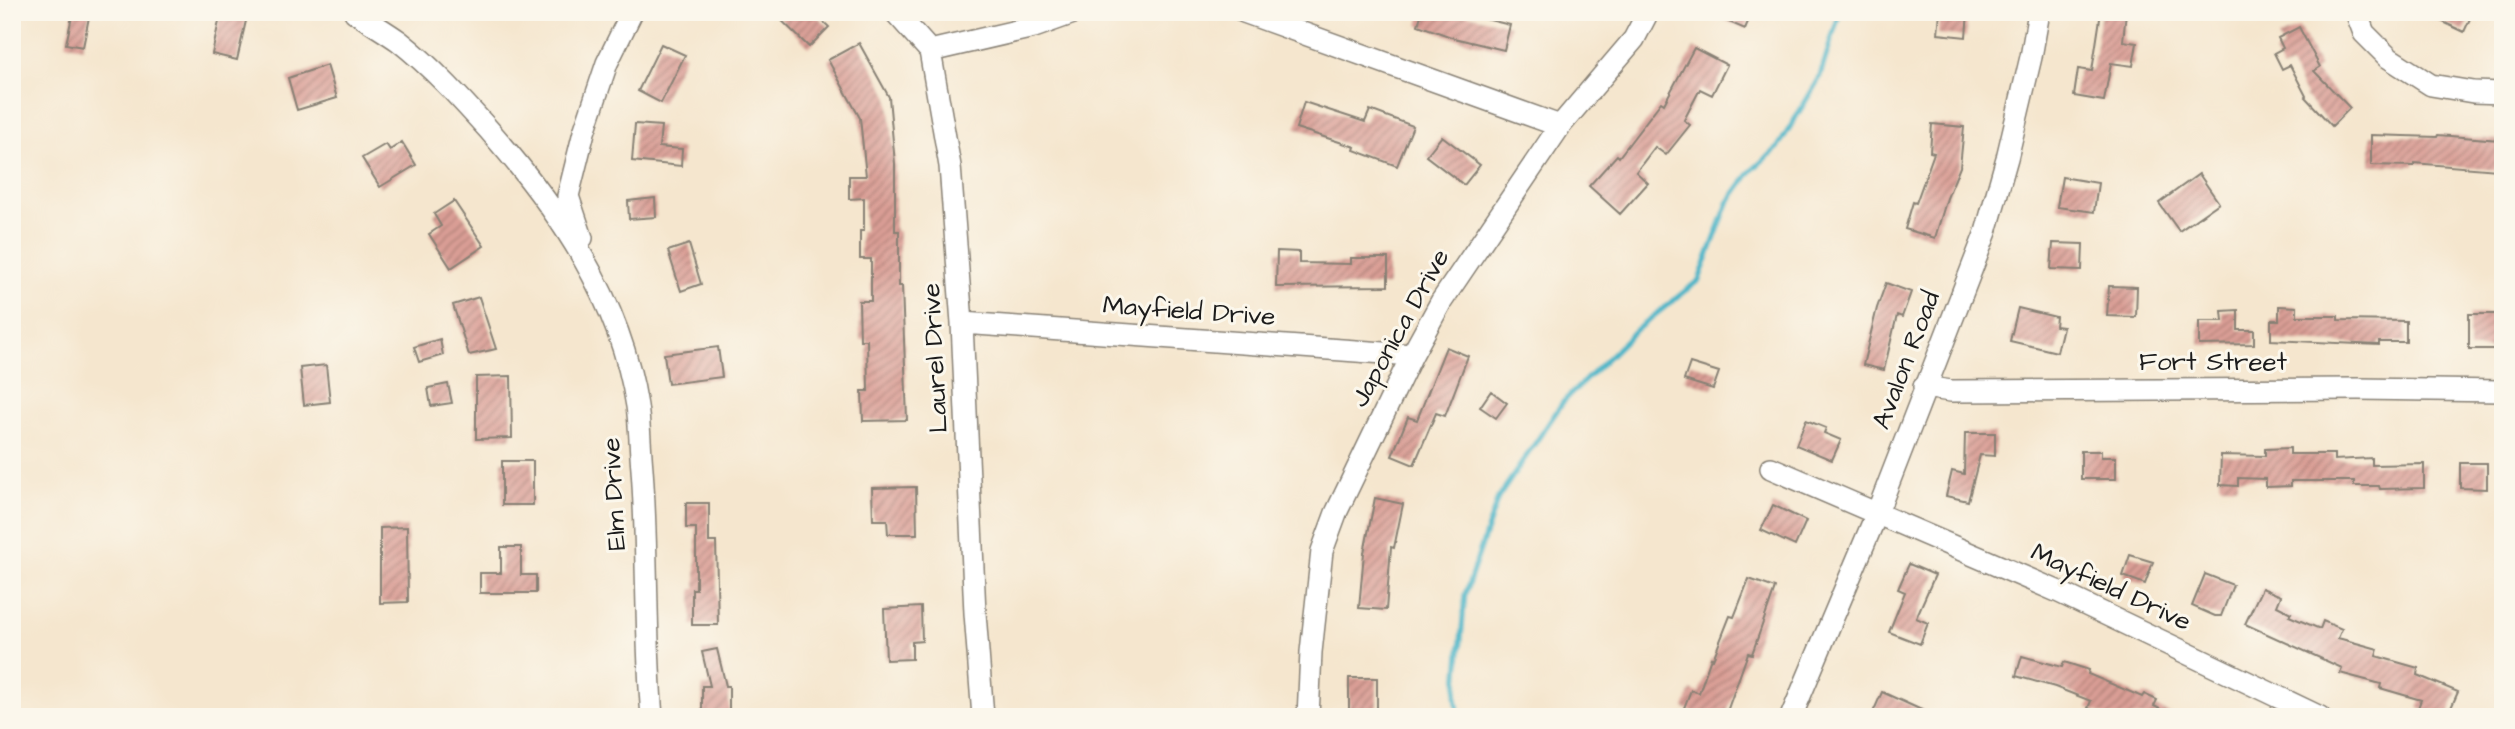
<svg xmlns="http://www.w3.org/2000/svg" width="2515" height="729" viewBox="0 0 2515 729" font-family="'Architects Daughter',sans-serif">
<defs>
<pattern id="building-hatch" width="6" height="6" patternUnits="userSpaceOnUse" patternTransform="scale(1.75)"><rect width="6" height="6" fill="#da9e95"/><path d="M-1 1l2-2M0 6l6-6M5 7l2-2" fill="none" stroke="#b08079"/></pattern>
</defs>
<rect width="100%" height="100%" fill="#fbf7ec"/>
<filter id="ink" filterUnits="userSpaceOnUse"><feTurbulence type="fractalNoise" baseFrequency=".0143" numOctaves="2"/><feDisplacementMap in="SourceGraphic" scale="14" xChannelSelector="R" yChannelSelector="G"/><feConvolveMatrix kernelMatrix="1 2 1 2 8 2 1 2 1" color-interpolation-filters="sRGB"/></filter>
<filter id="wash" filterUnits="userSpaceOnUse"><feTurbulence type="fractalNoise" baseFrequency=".00686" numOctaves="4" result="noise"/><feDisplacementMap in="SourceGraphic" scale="28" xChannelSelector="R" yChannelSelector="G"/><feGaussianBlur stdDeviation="1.57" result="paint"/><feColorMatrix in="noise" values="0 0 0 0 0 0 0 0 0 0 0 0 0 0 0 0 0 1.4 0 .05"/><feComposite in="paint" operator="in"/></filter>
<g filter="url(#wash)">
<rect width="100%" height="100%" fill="#f5e6ce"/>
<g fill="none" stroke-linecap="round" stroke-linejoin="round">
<path stroke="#4bb5c8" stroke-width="5" d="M1459,717L1456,697L1465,594L1498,498L1563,402L1636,330L1699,280L1728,203L1751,171L1778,147L1819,79L1840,12"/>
</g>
<g id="blocks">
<path fill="url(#building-hatch)" d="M73,12H90L83,47L66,44Z
M221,12H248L237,60L212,54Z
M773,12H813L829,27L809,47Z
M1422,12H1457L1510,25L1504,50L1454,38L1418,25Z
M1706,12H1752L1745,29Z
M1940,12H1968L1966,37L1938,34Z
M2101,12H2126L2123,41L2137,43L2133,66L2111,63L2104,101L2074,96L2078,69L2092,71Z
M2422,12H2473L2464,32Z
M2299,27L2320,67L2314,71L2350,108L2332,126L2305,97L2306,96L2290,65L2282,69L2274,53L2283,48L2278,38Z
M859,43L889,97L895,164V231H899V286H902L907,420L863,421L862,391H868L867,340H860L859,301H871V259H860V231H864V198L849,199V176H866L860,118L828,60Z
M661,44L685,55L661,103L638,91Z
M1694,48L1727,65L1712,95L1700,89L1684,120L1690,125L1666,155L1655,147L1636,172L1648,183L1620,214L1589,186L1617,155L1619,157L1661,102L1664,104Z
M327,65L337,98L297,110L288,78Z
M1304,102L1365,122L1370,110L1413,126L1397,166L1354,150L1355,147L1296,128Z
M635,124L661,126L659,147L682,149L681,166L632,161Z
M1932,124L1964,127L1960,167L1947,198L1935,238L1905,229L1913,202L1916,203L1934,153L1930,152Z
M2371,135L2437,137L2438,135L2499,140L2497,170L2414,163V166L2371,165Z
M1442,136L1480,165L1464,185L1426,156Z
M402,142L416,165L380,187L362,158L386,144L390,150Z
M2199,174L2219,203L2179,231L2159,203Z
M2062,177L2098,183L2094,212L2057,207Z
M655,198L656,217L629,219L628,201Z
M454,201L484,246L451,268L429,234L441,226L434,214Z
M2053,243L2083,244L2082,270L2051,269Z
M689,244L701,284L681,291L668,251Z
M1277,251L1299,252V263L1351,264V258H1388V286L1276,287Z
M1886,283L1911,292L1902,317L1897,315L1884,370L1863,365L1877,308Z
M2109,286L2137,287L2136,317L2107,316Z
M479,297L496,349L469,355L453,305Z
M2279,306L2297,307V316H2338V320L2406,321V342H2379V345L2271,340V320H2279Z
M2018,308L2056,317L2055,326L2063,327L2057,352L2010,341Z
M2238,310V330H2254V344L2199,345V321H2223L2222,311Z
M2469,314H2497L2496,333H2503V349H2469Z
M440,339L443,355L419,362L414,347Z
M718,347L722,377L668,384L664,354Z
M1446,347L1468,356L1445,416L1436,413L1414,465L1392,456L1408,417L1417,420Z
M1690,363L1719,372L1713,389L1684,380Z
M326,365L330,402L304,405L300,368Z
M511,376L512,438L476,439V377Z
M448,384L452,403L431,406L428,388Z
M1491,391L1507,403L1496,418L1480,407Z
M1806,420L1826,428L1824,433L1841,440L1832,460L1796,445Z
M1965,433H1995V456L1980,455L1968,501L1946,496L1952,471L1964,474Z
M2290,448V454H2334V460L2372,458V465L2424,464V488L2380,489L2379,486H2354V481H2291V486L2266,487V479L2238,478V486L2220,485L2221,455L2265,456V449Z
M2081,451H2101V457H2116V479H2081Z
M502,461H533V505H502Z
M2460,463H2487V489L2460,488Z
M916,487L917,534H888L887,520H873L872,488Z
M1375,498L1403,504L1394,548L1391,547L1386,610L1359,608L1364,553Z
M686,503H709V542H716L718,625H692V589H696V528H686Z
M1773,505L1806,521L1795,546L1761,530Z
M407,527L408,602L380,603V528Z
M501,547H521V575H536V593H480V573H501Z
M2130,555L2153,562L2145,584L2123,576Z
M1909,564L1935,575L1916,618L1928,623L1920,644L1889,632L1905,592L1898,589Z
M2205,574L2233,585L2221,616H2215L2192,606Z
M1749,579L1775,588L1752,654L1748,653L1725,717H1694L1696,713L1684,708L1691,690L1699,693L1711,658L1713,659L1730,616L1734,617Z
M2262,588L2281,596L2277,606L2291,613L2289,616L2320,629L2323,621L2342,629L2338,638L2378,649L2376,656L2418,668L2417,675L2458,692L2447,717H2438L2418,708L2421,700L2380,688L2381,684L2340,673L2342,668L2245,624Z
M921,607L922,641L912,642V659L886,660L884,609Z
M717,649L726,686H729V717H702V686H710L702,652Z
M2022,656L2062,667L2064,662L2089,670L2088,674L2142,697L2144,694L2157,700L2154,706L2176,717H2109L2088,708L2091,701L2055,687L2016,676Z
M1349,678H1377V717H1349Z
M1882,692L1937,717H1871Z"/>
</g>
</g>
<g filter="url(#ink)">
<use href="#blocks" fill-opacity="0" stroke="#888175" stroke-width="2"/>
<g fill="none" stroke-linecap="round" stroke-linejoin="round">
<defs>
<path id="street" d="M355,12C369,22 385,31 399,41C432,67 461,99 489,130C559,210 620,298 637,406C640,426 640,448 642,469C648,551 645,634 652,717
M895,12L930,51L950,166L962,323L975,613L983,717
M1244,12L1560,126
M2356,12L2364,33L2389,58L2431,85L2473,92L2503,93
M930,51L1034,27L1076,12
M582,238L568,196L584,132L607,63L632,12
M962,323L1412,355
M1924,387L1951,391L2358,389L2503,391
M1771,468L2059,592L2320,717
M1308,717L1311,652L1322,551L1336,513L1412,355L1441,302L1560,126L1634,39L1648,12
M1791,717L1877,513L1986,232L2007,158L2031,57L2039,12"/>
</defs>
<use href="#street" stroke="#888175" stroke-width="24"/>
<use href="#street" stroke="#fff" stroke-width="21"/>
</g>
</g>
<g text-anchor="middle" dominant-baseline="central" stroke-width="6" stroke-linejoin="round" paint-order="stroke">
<g font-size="26" fill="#1c1c1c" stroke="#fbf7ec">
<text transform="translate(1189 311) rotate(4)">Mayfield Drive</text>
<text transform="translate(1400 328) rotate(-61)">Japonica Drive</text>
<text transform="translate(935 358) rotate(-93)">Laurel Drive</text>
<text transform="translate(1906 360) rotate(-69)">Avalon Road</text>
<text x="2213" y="362">Fort Street</text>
<text transform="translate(614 494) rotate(-93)">Elm Drive</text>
<text transform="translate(2111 587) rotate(25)">Mayfield Drive</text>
</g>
</g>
<rect width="2515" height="729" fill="none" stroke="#fbf7ec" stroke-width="42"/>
</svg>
